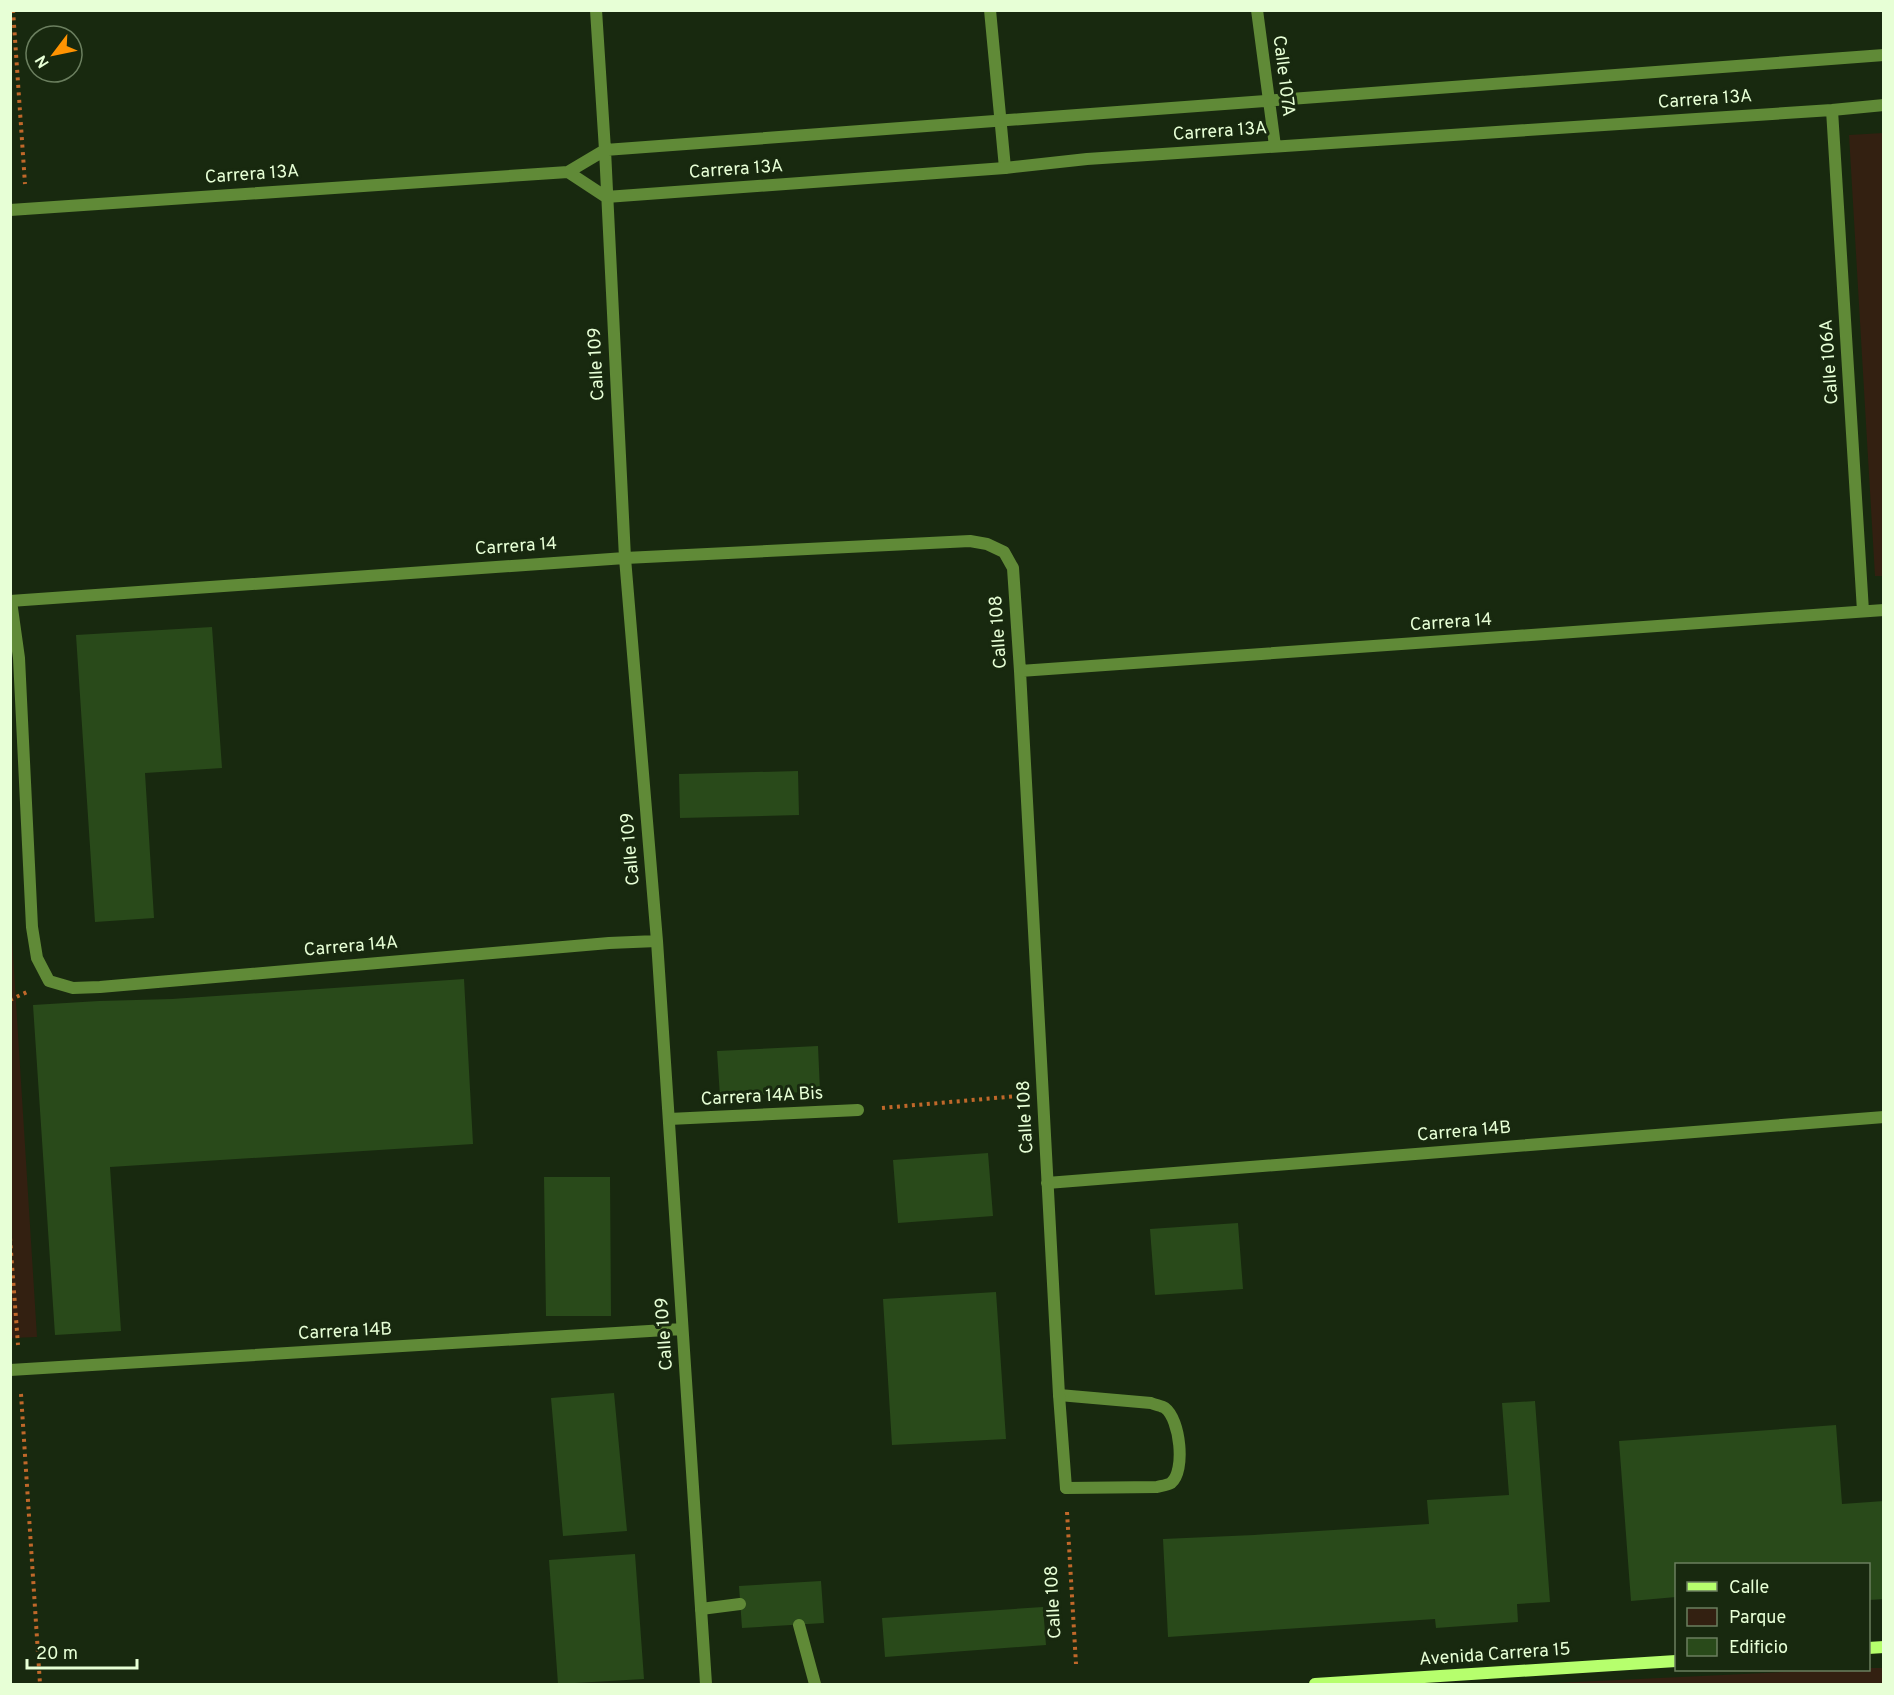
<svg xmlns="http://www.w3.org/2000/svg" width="1894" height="1695" viewBox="0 0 1894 1695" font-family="Overpass,sans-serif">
<rect width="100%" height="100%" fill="#18290f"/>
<path fill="#332011" d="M1883,133L1884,576H1875L1849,135Z
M10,906L37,1337L11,1338Z
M1869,1668H1883V1684H1534Z"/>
<path fill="#294a1a" d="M212,627L222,768L145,773L154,918L95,922L76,635Z
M798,771L799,815L680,818L679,774Z
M464,979L473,1144L110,1167L121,1331L55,1335L33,1005L99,1001L172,999Z
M818,1046L820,1091L720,1097L717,1051Z
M988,1153L993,1216L898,1223L893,1160Z
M544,1177H610L611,1316H546Z
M1238,1223L1243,1289L1155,1295L1150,1229Z
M996,1292L1006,1439L892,1445L883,1299Z
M614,1393L627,1531L563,1536L551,1398Z
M1535,1401L1550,1602L1517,1604L1518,1622L1436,1628L1435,1619L1168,1637L1163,1539L1254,1535L1429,1524L1427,1500L1509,1495L1502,1403Z
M1836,1425L1842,1504L1884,1501V1599L1869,1600V1564H1676V1597L1631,1601L1619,1441Z
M635,1554L644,1679L558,1684L549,1560Z
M821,1581L824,1623L742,1628L739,1586Z
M1043,1607L1046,1645L885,1657L882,1618Z"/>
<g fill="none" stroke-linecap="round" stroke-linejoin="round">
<path stroke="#c0682a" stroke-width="4" stroke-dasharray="3 4.5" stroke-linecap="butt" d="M13,10L25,184
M10,1000L27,992
M882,1108L1018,1096
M10,1238L18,1345
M21,1394L40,1684
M1067,1512L1076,1664"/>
<path stroke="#608a37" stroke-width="12" d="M990,10L1005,168
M1059,1395L1151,1403C1155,1405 1162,1406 1165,1408C1180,1419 1186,1471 1171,1483C1168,1485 1161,1486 1157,1487L1066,1488
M701,1609L740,1604
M799,1625L815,1684"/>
<path stroke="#608a37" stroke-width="12" d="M596,10L605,150L625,558L657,941L706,1684
M1257,10L1275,146
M1832,110L1863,611
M568,172L606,197L1005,168L1087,159L1832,110L1884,105
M10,210L568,172L605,150L1884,55
M10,601L625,558L970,541L987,544L1004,552L1013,568L1020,671L1059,1395L1066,1488
M11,601L19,658L32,927L37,958L49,981L73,988L100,987L609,943L657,941
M1020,671L1884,610
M669,1119L858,1110
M1047,1183L1884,1117
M10,1370L682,1329"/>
<path stroke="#b6ff6d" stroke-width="12" d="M1868,1648L1884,1647
M1315,1684L1676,1661"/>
</g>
<g text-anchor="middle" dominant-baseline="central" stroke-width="6" stroke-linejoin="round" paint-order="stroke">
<g font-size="18" fill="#e7ffd6" stroke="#18290f">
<text transform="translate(1283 76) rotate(83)">Calle 107A</text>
<text transform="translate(1705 100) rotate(-4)">Carrera 13A</text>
<text transform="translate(1220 132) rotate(-4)">Carrera 13A</text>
<text transform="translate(736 170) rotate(-4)">Carrera 13A</text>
<text transform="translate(252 175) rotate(-4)">Carrera 13A</text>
<text transform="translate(1830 362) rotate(-94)">Calle 106A</text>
<text transform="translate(597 364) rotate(-93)">Calle 109</text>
<text transform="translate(516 547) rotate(-4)">Carrera 14</text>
<text transform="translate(1451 623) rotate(-4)">Carrera 14</text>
<text transform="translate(999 632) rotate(-94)">Calle 108</text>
<text transform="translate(631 849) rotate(-95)">Calle 109</text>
<text transform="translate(351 947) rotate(-5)">Carrera 14A</text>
<text transform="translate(762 1097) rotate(-3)">Carrera 14A Bis</text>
<text transform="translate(1026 1117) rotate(-93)">Calle 108</text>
<text transform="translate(1464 1132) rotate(-5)">Carrera 14B</text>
<text transform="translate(345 1332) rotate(-3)">Carrera 14B</text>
<text transform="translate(665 1334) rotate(-94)">Calle 109</text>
<text transform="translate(1054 1602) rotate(-93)">Calle 108</text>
<text transform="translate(1495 1655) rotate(-4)">Avenida Carrera 15</text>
</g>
</g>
<rect width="1894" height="1695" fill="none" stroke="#e7ffd6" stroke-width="24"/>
<rect x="1675" y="1563" width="195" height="108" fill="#18290f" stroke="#6b7f5f" stroke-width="1.5"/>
<rect x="1687" y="1582" width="30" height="9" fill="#b6ff6d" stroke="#6b7f5f" stroke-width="1.5"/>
<text x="1729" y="1593" font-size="18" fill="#e7ffd6">Calle</text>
<rect x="1687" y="1608" width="30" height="18" fill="#332011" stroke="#6b7f5f" stroke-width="1.5"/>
<text x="1729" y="1623" font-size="18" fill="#e7ffd6">Parque</text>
<rect x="1687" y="1638" width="30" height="18" fill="#294a1a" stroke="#6b7f5f" stroke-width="1.5"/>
<text x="1729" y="1653" font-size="18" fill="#e7ffd6">Edificio</text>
<g transform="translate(54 54) rotate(238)"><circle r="28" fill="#18290f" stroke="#6b7f5f" stroke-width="1.5"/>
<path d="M0-4.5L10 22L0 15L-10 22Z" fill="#ff9302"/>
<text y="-9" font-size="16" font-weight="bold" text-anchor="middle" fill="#e7ffd6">N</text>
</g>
<path d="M27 1659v9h110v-9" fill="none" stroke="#e7ffd6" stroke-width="3"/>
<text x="36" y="1659" font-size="18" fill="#e7ffd6" stroke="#18290f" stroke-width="4.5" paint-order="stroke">20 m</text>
</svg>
